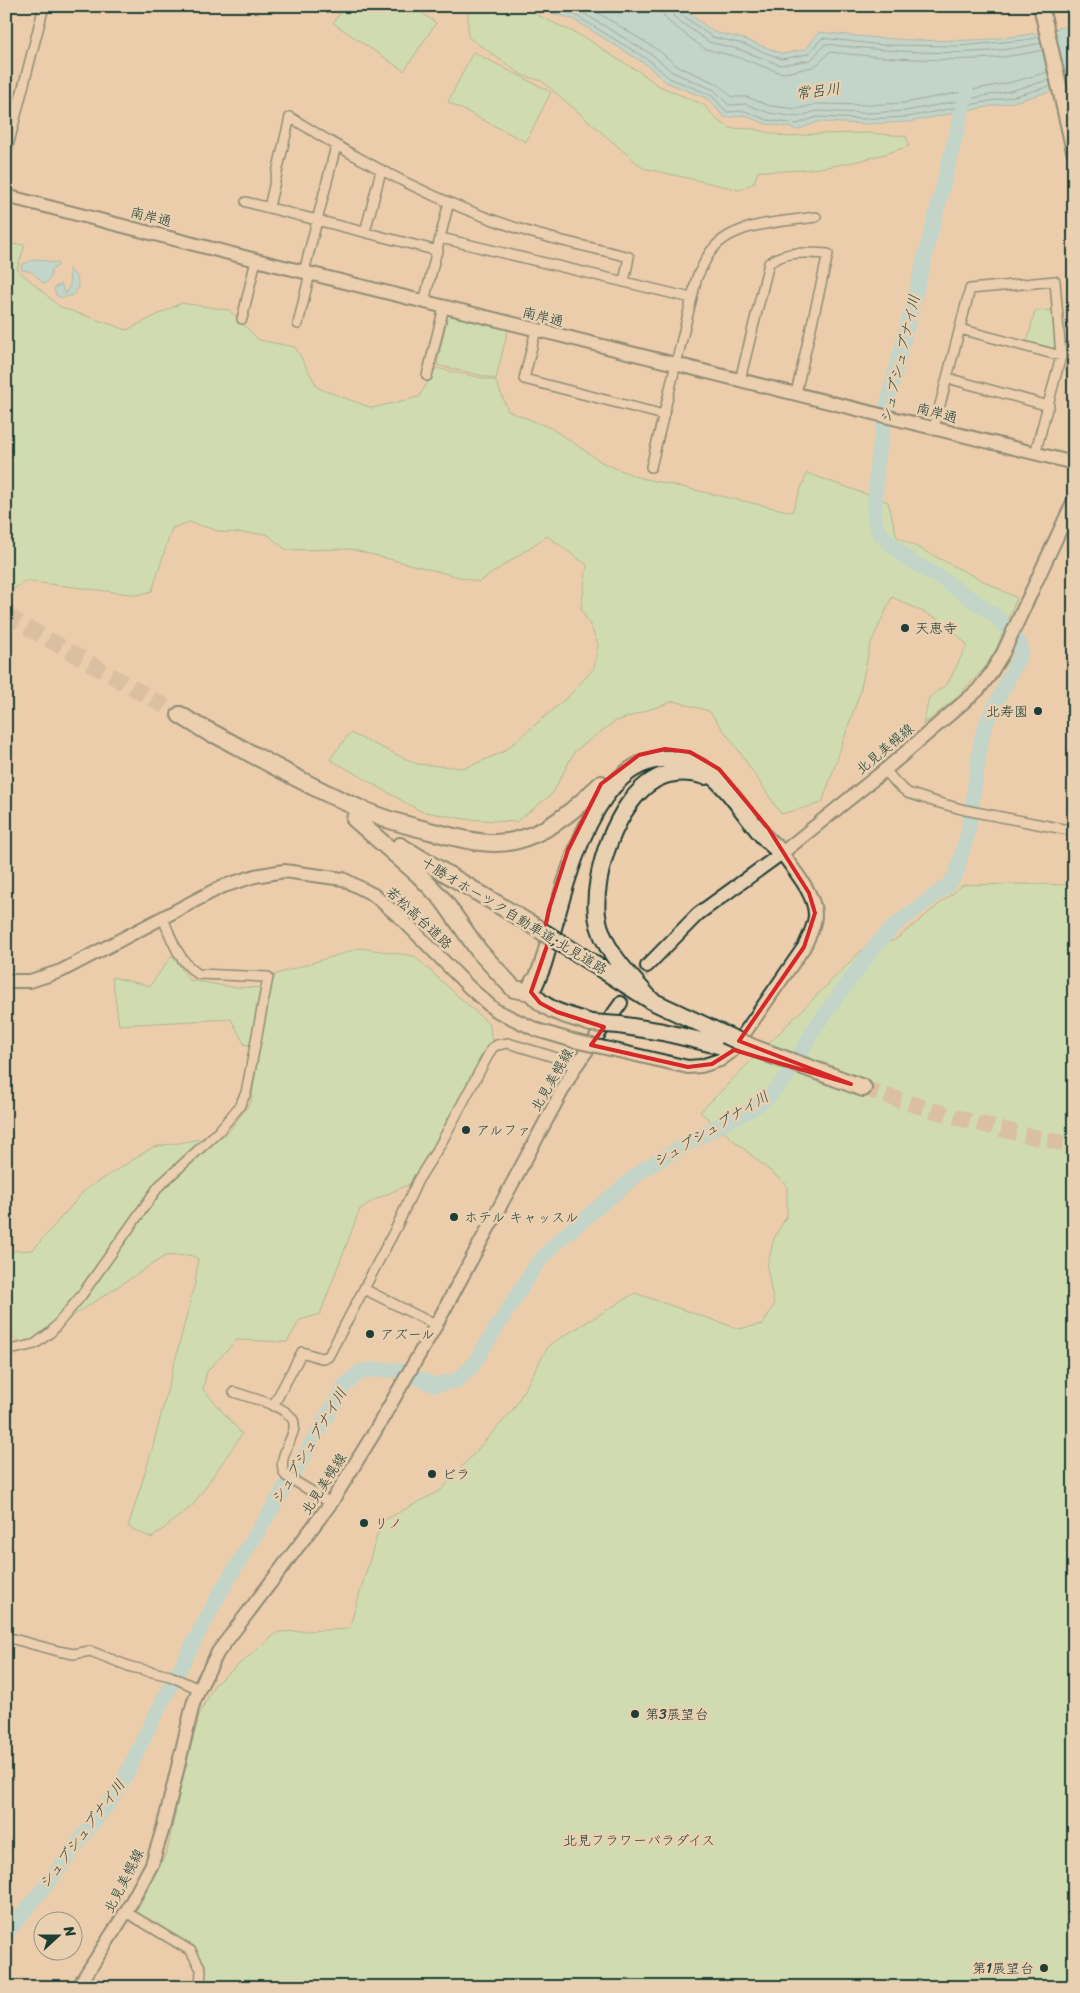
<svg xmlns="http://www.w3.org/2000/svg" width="1080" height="1993" viewBox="0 0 1080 1993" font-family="Sriracha,'Klee One',sans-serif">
<rect width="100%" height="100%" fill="#eccdac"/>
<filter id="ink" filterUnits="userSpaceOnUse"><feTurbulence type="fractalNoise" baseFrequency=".02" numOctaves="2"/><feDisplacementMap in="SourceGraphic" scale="10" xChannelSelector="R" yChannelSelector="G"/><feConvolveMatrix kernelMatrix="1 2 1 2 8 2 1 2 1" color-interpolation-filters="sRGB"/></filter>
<g filter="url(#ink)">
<path fill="#adedb4" stroke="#669574" d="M345,6H412L436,23L404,71L333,23Z
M471,6H529L539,16L586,38L614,57L640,72L659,86L704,105L717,120L730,128L754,129L787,137L813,134L867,133L906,136L909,146C862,163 809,173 758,171L754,183L740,190L643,168L542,81L522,75L468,37V13Z
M473,52L551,92L526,142L448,102Z
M6,244L25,245L17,269L60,307L127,330L181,303L229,310L259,340L295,347L318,388L372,408L419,397L436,368L496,381L508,411L551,428L603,463L637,477L792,512L807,473L888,502L897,537L1017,598L992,660L955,699L923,725L929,698L948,683L967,645L946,623L892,597L870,645L860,692L822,803L781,814L737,748L709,711L674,701L614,722L575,751L552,794L516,822L465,819L420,811L330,759L350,733L417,764L465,768L503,752L569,696L594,668L598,644L591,627L581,609L587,565L547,536L479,582L350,549L286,550L267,534L222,532L189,522L172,528L152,591L138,595L25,581L6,594V277L13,258L6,255Z
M1054,310L1058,345L1052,348L1027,342L1035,311Z
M448,313L508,329L496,379L437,365Z
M1023,884L1074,885V1987H202L205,1970L179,1939L136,1912L167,1851L184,1772L200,1713L214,1685L278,1632L349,1629L381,1522L441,1490L513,1410L549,1345L635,1293L739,1329L763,1324L774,1305L767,1267L774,1238L787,1215V1185L700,1112L863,949L895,940L963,885Z
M360,948L414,956L490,1025L492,1048L418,1180L374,1200L360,1209L320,1314L300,1320L287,1342L237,1340L207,1371L203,1389L242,1434L193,1505L152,1538L128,1527L152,1450L195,1283L198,1259L190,1255L165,1256L45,1334L24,1343L6,1334V1248L12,1251L33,1250L85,1190L153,1147L226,1135L251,1102L260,1044L245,1045L231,1019L119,1025L112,977L150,986L172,955L189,980L232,987L269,988L276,974Z"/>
<path fill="#8eddec" stroke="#629da2" d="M538,6H679L714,32L744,39L783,54L806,49L819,32C888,40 957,45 1025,35C1041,33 1058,28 1074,24V85L1013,102L908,122L865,124L818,122L797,130L789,127L766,124L744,115L725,118L708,99L666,82L647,65L573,19L541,10Z
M35,259C44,259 49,263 58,263V266L51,270C52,277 50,280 44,284L32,272L22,270L21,265Z
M69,269C78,277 82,285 73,295L62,298L56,295L54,288L61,284L65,294L70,285Z"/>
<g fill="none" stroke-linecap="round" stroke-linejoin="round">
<path stroke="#4b7d7e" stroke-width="1" d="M547,6L575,15L650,61L669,78L711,95L727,112L745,111L767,120L797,124L817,117L865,119L907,117L1011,97L1051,86
M570,6L578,10L654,56L672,72L714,90L729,105L746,104L769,113L797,117L817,111L865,113L906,111L1010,91L1049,80
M587,6L658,50L677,66L718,84L732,97H747L770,106L797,109L817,104L865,105L905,103L1008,83L1048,72
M662,6L663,14L669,22L705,49L738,57L778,72L786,73L812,67L819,63L829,52C896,59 976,66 1043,50
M670,6L674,17L709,42L741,50L780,65L811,60L825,44C894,52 974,59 1041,43
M676,6L678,12L712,37L743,44L782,59L808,54L822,38L882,45L959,46L1026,40L1040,37"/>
<path stroke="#8eddec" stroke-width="15" d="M6,1934L52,1878L98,1816L108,1805L121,1785L151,1723L221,1591L296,1470L345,1385L360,1372L373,1370H399L434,1385L456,1381L471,1368L536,1265L559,1240L644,1169L716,1127L750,1110L770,1096L791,1071L814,1029L874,947L894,926L947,886L956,874L968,832L982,735L988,720L1021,653L1020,644L996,616L942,579L906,558L879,533L874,519L877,465L887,405L967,92"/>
<path stroke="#c3b094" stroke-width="12" stroke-dasharray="12 6" stroke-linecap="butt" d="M621,1003L647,966"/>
<path stroke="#c3b094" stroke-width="16" stroke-dasharray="16 8" stroke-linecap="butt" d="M6,615L180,715
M863,1088C932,1111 1002,1132 1074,1145"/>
<defs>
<path id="street" d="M6,154L44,6
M246,202L438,251
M269,207L290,117C364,164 442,205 526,231C559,241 594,248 629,257L624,282
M365,232L381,171
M441,238L691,298
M304,272L336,146
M424,302L449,202
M242,319L256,260
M298,324L310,273
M960,329L1061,356
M536,330L524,379L664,415
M427,376L444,307
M947,378L1049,406
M740,380L769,263C787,250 807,253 828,254L796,393
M934,428L970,289L1055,281L1061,356L1035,454
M651,467L697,277C702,268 706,257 712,250C733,222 784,222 816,217
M885,770L897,784L908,793L936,802L965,810L1074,831
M364,1289L436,1325
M6,1351L35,1344L51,1332L81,1296L159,1186L218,1132L239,1107L246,1093L268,977L198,974C179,962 171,938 163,918
M234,1392C250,1398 280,1404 291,1417C304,1431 272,1456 286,1476L331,1503
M273,1406L302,1352L321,1358L328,1357L397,1226L418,1180L440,1145L492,1048L497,1045L508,1043L577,1064
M6,1637L58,1651L74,1654L90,1651L131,1667L170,1676L199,1689
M126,1912L191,1951L201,1969L200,1987"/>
<path id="secondary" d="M6,196L256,260L1074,463
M647,966L698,914L782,853L885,770L978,690L989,676L1003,653L1074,500
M6,981H30L61,971L221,887L255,876L284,871L343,879L374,895L403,920L470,988L495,1010L537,1030L574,1041
M610,1049L688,1067L701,1066L720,1060L732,1051L804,947C809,937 815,925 815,914C814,892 793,870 782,853
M78,1987L126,1912L152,1864L164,1825L193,1704L199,1689L218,1652L331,1503L374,1433L436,1325L575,1067L621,1003"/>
<path id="primary" d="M1041,6L1074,151"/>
<path id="highway" d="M180,715L211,734
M203,728C259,757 314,790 373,814C395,823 419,828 442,834C469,841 497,848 524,838C555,828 578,806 601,784
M355,819L419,875L443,900L479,951L514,989L531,992C535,983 540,973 543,964C561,906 585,765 662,759C675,758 690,761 702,768C726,783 742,811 760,832C766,840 774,846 782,853
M400,846L529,923
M562,944L652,1001L725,1035
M533,982L531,992C546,1012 568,1015 591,1023
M652,1001C630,976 602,950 597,916C592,875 617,801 654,780C669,771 688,771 705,776
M619,1025L663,1032L722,1046
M831,1076L863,1088"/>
</defs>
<use href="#street" stroke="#1f3d34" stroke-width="12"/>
<use href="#secondary" stroke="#1f3d34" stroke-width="16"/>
<use href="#primary" stroke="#1f3d34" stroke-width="18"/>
<use href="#highway" stroke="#1f3d34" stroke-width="20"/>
<use href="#street" stroke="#e9d0b1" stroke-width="9"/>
<use href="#secondary" stroke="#e9d0b1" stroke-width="12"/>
<use href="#primary" stroke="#e9d0b1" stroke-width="14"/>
<use href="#highway" stroke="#e9d0b1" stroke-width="16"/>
<defs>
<path id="secondary-bridge" d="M574,1041L610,1049"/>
<path id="highway-bridge" d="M529,923L562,944
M591,1023L619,1025
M725,1035L756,1049L831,1076"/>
</defs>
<use href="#secondary-bridge" stroke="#1f3d34" stroke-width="16" stroke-linecap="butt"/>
<use href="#highway-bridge" stroke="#1f3d34" stroke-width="20" stroke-linecap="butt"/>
<use href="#secondary-bridge" stroke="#e9d0b1" stroke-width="12"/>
<use href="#highway-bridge" stroke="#e9d0b1" stroke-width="16"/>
</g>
</g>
<path d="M0 0H1080V1993H0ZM665,749L690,752L719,769L768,828L809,893L815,913L804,947L739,1041L851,1084L734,1050L712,1064L688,1067L591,1045L604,1027L557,1012L540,1003L531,992L550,937L544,933L549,909L568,850L601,784L639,755Z" fill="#eccdac" fill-opacity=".55" fill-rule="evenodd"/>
<path fill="none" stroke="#d62828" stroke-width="4" stroke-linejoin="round" d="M665,749L690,752L719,769L768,828L809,893L815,913L804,947L739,1041L851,1084L734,1050L712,1064L688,1067L591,1045L604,1027L557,1012L540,1003L531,992L550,937L544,933L549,909L568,850L601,784L639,755Z"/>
<g fill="#1f3d34" stroke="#e9d0b1" stroke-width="2">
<circle cx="905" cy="628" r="5"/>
<circle cx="1038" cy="711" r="5"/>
<circle cx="466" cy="1130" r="5"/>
<circle cx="454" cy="1217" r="5"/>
<circle cx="370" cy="1334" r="5"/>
<circle cx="432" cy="1474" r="5"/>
<circle cx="364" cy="1523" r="5"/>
<circle cx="635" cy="1714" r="5"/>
<circle cx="1044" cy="1968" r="5"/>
</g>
<g text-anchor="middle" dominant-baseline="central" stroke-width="5" stroke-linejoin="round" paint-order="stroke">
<g font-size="14" fill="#1f3d34" stroke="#e9d0b1">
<text transform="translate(151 217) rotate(14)">南岸通</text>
<text transform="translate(543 317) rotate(14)">南岸通</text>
<text transform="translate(937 413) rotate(15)">南岸通</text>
<text transform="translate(885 749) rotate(-40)">北見美幌線</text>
<text transform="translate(514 916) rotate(31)">十勝オホーツク自動車道;北見道路</text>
<text transform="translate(419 918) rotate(43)">若松高台道路</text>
<text transform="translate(552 1080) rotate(-60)">北見美幌線</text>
<text transform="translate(324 1484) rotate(-57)">北見美幌線</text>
<text transform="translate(124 1881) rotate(-63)">北見美幌線</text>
</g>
<g font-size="14" fill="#1f3d34" stroke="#e9d0b1" text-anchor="start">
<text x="915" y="628">天恵寺</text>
<text x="1028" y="711" text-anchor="end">北寿園</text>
<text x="476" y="1130">アルファ</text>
<text x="464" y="1217">ホテル キャッスル</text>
<text x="380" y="1334">アズール</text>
<text x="442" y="1474">ビラ</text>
<text x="374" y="1523">リノ</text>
<text x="645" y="1714">第3展望台</text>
<text x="1034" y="1968" text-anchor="end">第1展望台</text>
</g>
<g font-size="14" fill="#26463a" stroke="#e9d0b1">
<text x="639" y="1840">北見フラワーパラダイス</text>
</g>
<g font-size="15" font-style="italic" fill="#25453d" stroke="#e9d0b1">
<text transform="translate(818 91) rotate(-7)">常呂川</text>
<text transform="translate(900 359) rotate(-77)">シュブシュブナイ川</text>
<text transform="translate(711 1129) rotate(-31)">シュブシュブナイ川</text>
<text transform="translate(309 1446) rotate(-59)">シュブシュブナイ川</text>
<text transform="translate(82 1834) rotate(-53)">シュブシュブナイ川</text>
</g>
</g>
<rect width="1080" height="1993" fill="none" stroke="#e9d0b1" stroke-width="25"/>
<rect x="12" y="12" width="1055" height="1968" fill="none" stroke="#1f3d34" stroke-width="2" filter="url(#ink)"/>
<g transform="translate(58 1936) rotate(69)"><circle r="24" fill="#e9d0b1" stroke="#98957f"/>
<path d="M0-4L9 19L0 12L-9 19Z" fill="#1f3d34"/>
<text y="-8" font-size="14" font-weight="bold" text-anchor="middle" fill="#1f3d34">N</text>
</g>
</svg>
